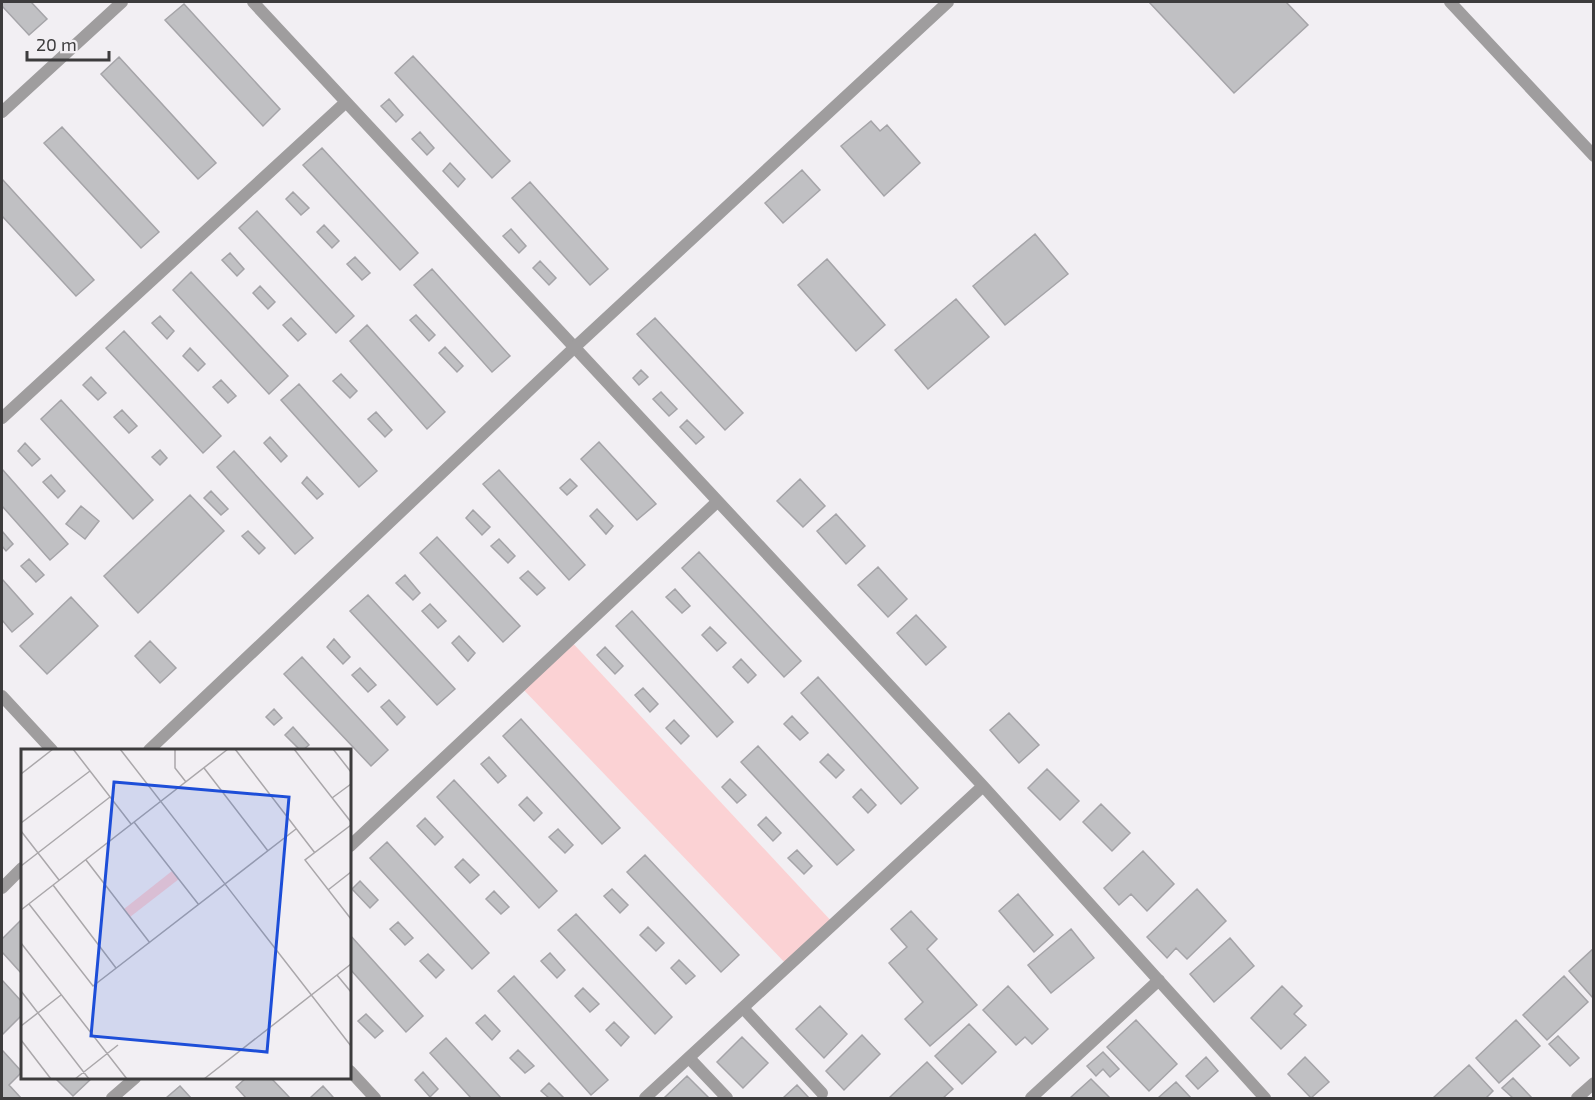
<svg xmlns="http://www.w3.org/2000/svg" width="1595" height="1100" viewBox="0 0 1595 1100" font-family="'Exo 2',sans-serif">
<rect width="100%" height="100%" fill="#f2eff3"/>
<path fill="#fbd2d4" d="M569,639L834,924L788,966L520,686Z"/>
<path fill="#c0c0c3" stroke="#a5a4a8" stroke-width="1.5" d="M2,2H31L47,19L29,35L2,6Z
M1149,2H1286L1308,25L1234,93Z
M184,4L280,109L263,126L165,20Z
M413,56L510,161L492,178L395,73Z
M119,57L216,163L198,179L101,74Z
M389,99L403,115L396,122L381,106Z
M871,121L880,131L887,125L920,163L884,196L841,146Z
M62,127L159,232L141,248L44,143Z
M420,132L434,148L427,155L412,139Z
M322,148L418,253L400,270L303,165Z
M450,163L465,179L458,187L443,171Z
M802,170L820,190L783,223L765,203Z
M2,179L94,280L76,296L2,216Z
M530,182L608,269L590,285L512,198Z
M293,192L309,208L301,215L286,199Z
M257,211L354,316L336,333L239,228Z
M324,225L339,241L332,248L317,232Z
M511,229L526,246L519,253L503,236Z
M1035,234L1068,274L1005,325L973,286Z
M230,253L244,269L237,276L222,260Z
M355,257L370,273L362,280L347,264Z
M827,259L885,325L856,351L798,285Z
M540,261L556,278L549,285L533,268Z
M432,269L510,356L492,372L414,285Z
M191,272L288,376L269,394L173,290Z
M260,286L275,302L268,309L253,293Z
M956,299L989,337L928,389L895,350Z
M416,315L435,335L429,341L410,320Z
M160,316L174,331L167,339L152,323Z
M291,318L306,334L298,341L283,325Z
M655,318L743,413L725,430L637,334Z
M367,325L445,412L427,429L350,341Z
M124,331L221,436L203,453L106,348Z
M445,347L463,366L457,372L439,353Z
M190,348L205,364L198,371L183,356Z
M641,370L648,377L639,385L633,378Z
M341,374L357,391L350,398L333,381Z
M91,377L106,393L98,400L83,385Z
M221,380L236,396L228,403L213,387Z
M299,384L377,471L359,487L281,400Z
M661,392L677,409L669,416L653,399Z
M61,400L153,500L133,519L41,419Z
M122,410L137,426L129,433L114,417Z
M376,412L392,430L385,437L368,419Z
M687,420L704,437L696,444L680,427Z
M270,437L287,456L281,462L264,443Z
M599,442L656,504L637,520L581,459Z
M25,443L40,459L32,466L18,451Z
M160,450L167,458L160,465L152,457Z
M234,451L313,538L295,554L217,467Z
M2,469L68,544L50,560L2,506Z
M499,470L585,565L569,580L483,484Z
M51,475L65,491L58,498L43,482Z
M307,477L323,494L317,499L302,483Z
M570,479L577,486L567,495L560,488Z
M800,479L825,506L803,527L777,501Z
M211,491L228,509L221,515L204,498Z
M190,495L224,531L138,613L104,576Z
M81,506L99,521L85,539L66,524Z
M597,509L613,526L606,534L590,516Z
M473,510L490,527L482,535L466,518Z
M836,514L865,546L846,564L817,531Z
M2,531L13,544L6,551L2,546Z
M248,531L265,548L259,554L242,536Z
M437,537L520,626L503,642L420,553Z
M499,539L515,556L508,563L491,546Z
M699,552L801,661L784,677L682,568Z
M29,559L44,575L36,582L21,566Z
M878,567L907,599L888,617L858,585Z
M528,571L545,588L537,595L520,578Z
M405,575L420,593L413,600L396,583Z
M2,579L33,614L12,632L2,620Z
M675,589L690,606L682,613L666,597Z
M368,595L455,689L437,705L350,611Z
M71,597L98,626L47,674L20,646Z
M430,604L446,621L438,628L422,611Z
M632,611L733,722L717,737L616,626Z
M916,615L946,647L926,665L897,633Z
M710,627L726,643L717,651L702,635Z
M459,636L475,653L468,661L452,643Z
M334,639L350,657L343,664L327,647Z
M150,641L176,668L160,683L135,656Z
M605,647L623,666L615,674L597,655Z
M302,657L388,750L371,766L284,674Z
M741,659L756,675L748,683L733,667Z
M360,668L376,685L368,692L352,675Z
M818,677L918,788L901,804L801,693Z
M643,688L658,704L650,712L635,695Z
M389,700L405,717L397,725L381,707Z
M274,709L282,718L274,725L266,717Z
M1009,713L1039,745L1019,763L990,730Z
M792,716L808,733L800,740L784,724Z
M521,719L620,828L602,844L503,736Z
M674,720L689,736L681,744L666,728Z
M293,727L309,745L303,750H300L285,735Z
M758,746L854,850L837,865L741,762Z
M828,754L844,770L836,778L820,762Z
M489,757L506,776L498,783L481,764Z
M1047,769L1079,801L1060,820L1028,788Z
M730,779L746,795L737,803L722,787Z
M454,780L557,891L539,908L437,797Z
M861,789L876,805L868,813L853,797Z
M527,797L542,813L534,821L519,805Z
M1101,804L1130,833L1112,851L1083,822Z
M766,817L781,833L773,841L758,825Z
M425,818L443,837L435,845L417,826Z
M558,829L573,845L565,853L549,837Z
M387,842L489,953L472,969L370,858Z
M797,850L812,866L804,874L788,858Z
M1143,851L1174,884L1147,911L1131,894L1119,905L1104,888Z
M645,855L739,955L721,972L627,872Z
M463,859L479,875L470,883L455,867Z
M360,881L378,900L370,908L352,889Z
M612,889L628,905L620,913L604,896Z
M1197,889L1226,921L1187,959L1176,948L1167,958L1147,937Z
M494,891L509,907L501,914L486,899Z
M1018,894L1053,935L1034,952L999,911Z
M911,911L937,939L927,949L977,1005L930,1046L905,1019L923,1002L889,963L907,947L891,929Z
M576,914L672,1017L655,1034L558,930Z
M22,919V974L2,952V939Z
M398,922L413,938L405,945L390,929Z
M648,927L664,943L656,951L640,935Z
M1071,929L1094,958L1051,993L1028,965Z
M350,935L423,1016L406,1032L350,969Z
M1230,938L1254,966L1214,1002L1190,974Z
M1594,948V998H1593L1569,971Z
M550,953L565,970L557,978L541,961Z
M428,954L444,970L436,978L420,961Z
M679,960L695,976L686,984L671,968Z
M514,976L608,1080L591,1095L498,991Z
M1564,976L1588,1002L1547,1040L1523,1015Z
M2,980L22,1002V1015L2,1035Z
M1008,986L1048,1029L1032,1044L1025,1037L1016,1045L983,1010Z
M1282,986L1302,1006L1294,1014L1306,1025L1281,1049L1251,1018Z
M583,988L599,1004L590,1012L575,996Z
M820,1006L847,1034L824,1058L796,1029Z
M366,1014L383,1031L375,1038L358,1021Z
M485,1015L500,1031L492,1040L476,1023Z
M1136,1020L1177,1064L1149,1091L1107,1047Z
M1516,1020L1540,1046L1499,1083L1476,1058Z
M614,1022L629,1037L621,1046L606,1030Z
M969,1024L996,1052L962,1084L935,1056Z
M862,1035L880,1054L844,1090L826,1071Z
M1558,1036L1579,1058L1570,1066L1549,1044Z
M742,1037L768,1063L743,1088L717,1062Z
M446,1038L501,1098H471L430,1053Z
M518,1050L534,1066L525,1073L510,1058Z
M3,1051L22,1072L9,1085L21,1098H2V1052Z
M1103,1052L1119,1069L1110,1077L1103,1069L1096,1076L1087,1066Z
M1206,1057L1218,1071L1198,1089L1186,1076Z
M1305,1057L1329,1082L1311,1098L1288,1074Z
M927,1062L953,1089L943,1098H889Z
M1469,1065L1493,1091L1486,1098H1433Z
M423,1072L438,1089L430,1097L415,1080Z
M687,1076L709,1098H664Z
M55,1078H92L73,1096Z
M246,1078H271L290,1098H246L236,1087Z
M1513,1078L1532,1098H1513L1502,1088Z
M1091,1079L1110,1098H1070Z
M1176,1082L1191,1098H1158Z
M549,1083L564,1098H549L541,1091Z
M797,1085L809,1098H783Z
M180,1086L191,1098H166Z
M323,1086L333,1097L331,1098H310Z"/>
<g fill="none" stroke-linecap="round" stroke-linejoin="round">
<path stroke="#9f9d9e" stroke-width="12" d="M743,1008L822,1093
M689,1058L727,1098"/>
<path stroke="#9f9d9e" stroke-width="12" d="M253,2L983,786L1265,1098
M2,112L122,2
M2,418L346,102
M350,846L717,502
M112,1098L135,1078
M645,1098L983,786
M1031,1098L1159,980
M1577,1098L1594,1083"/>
<path stroke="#9f9d9e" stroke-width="12" d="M1450,2L1594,156
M2,696L52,750
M149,750L575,347L948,2
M2,888L22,868
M350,1071L375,1098"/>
</g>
<g transform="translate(21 749)">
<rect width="330" height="330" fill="#f2eff3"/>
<path d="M151,122L158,130L109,168L103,160Z" fill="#fbd2d4"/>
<path fill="none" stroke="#aaa7aa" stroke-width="1.5" d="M52,0L110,75M99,0L330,297M154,0V19L165,33M214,0L294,104M273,0L330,73M312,0L330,23M183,19L247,102M0,25L32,0M311,49L330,35M113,73L178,156M0,74L69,22M330,76L284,111L330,170M0,82L38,131M65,111L129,194M0,117L89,48M32,136L95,219M307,141L330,123M8,155L72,237L275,80M0,161L207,0M0,194L106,330M316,226L330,243M0,242L68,330M0,277L40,246M0,291L30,330M54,330L97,296M183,330L330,215"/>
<path fill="#1d4ed8" fill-opacity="0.15" stroke="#1d4ed8" stroke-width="3" d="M93,33L268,48L246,303L70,287Z"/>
<rect width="330" height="330" fill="none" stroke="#3d3c3d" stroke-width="3"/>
</g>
<rect width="1595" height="1100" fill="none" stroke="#3d3c3d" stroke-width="6"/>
<path d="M27 51v9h82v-9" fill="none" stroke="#3d3c3d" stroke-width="3"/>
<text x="36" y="51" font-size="18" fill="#3d3c3d" stroke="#f2eff3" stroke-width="4.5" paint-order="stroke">20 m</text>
</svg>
